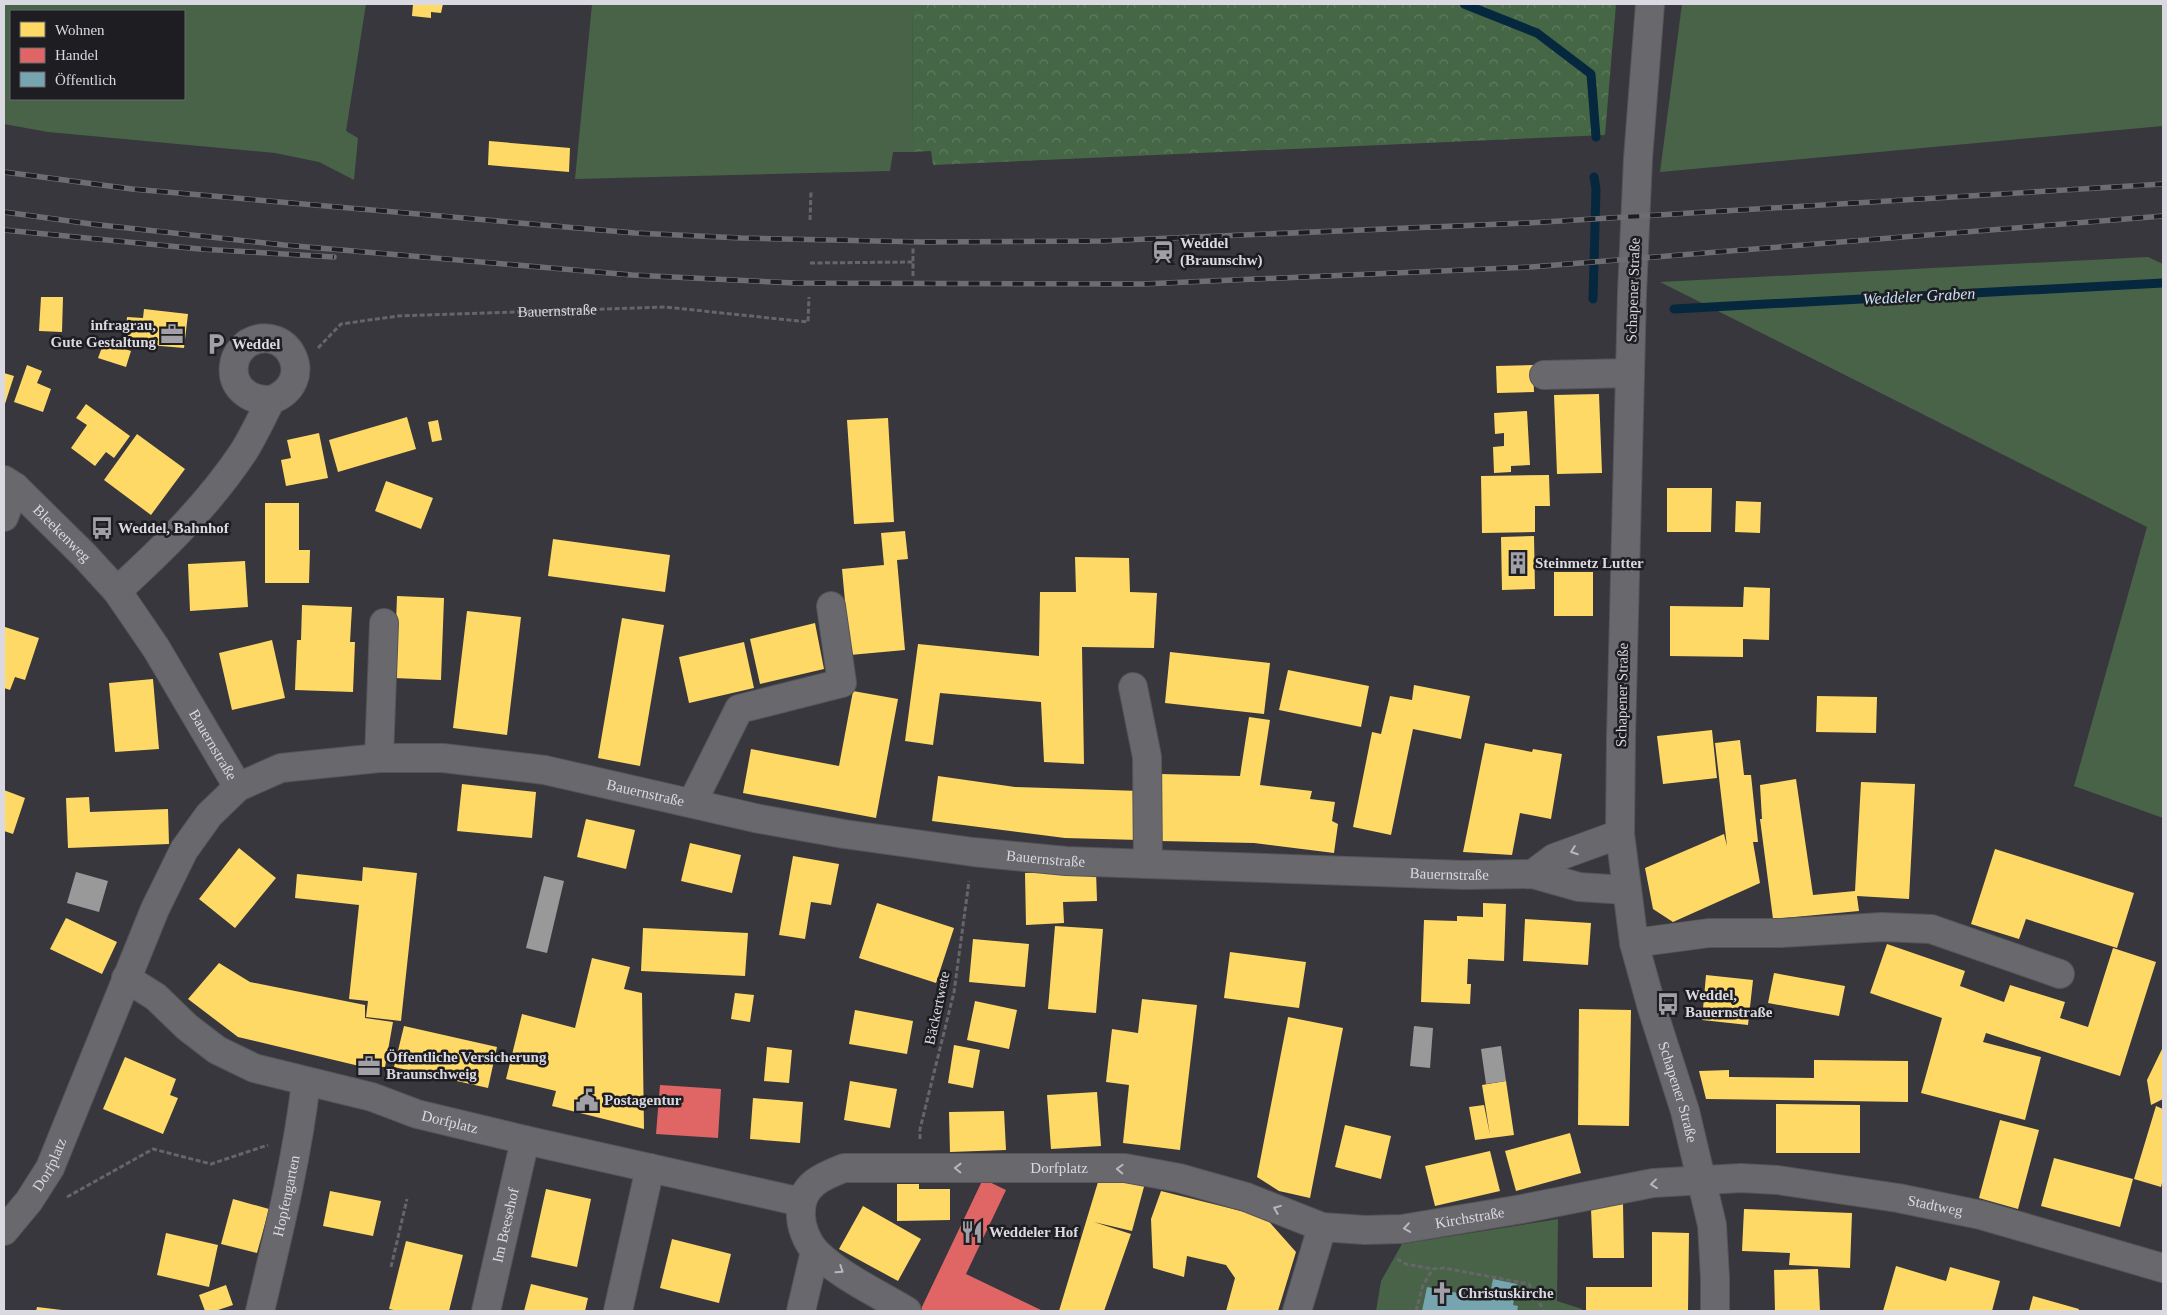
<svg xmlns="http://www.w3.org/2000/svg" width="2167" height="1315" viewBox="0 0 2167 1315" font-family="Georgia,serif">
<defs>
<pattern id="forest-crowns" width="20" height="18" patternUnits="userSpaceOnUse" patternTransform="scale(1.25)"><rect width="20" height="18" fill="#466746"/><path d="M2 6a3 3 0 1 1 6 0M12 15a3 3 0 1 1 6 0" fill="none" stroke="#607c60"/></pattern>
</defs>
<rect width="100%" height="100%" fill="#38373d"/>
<path fill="#486347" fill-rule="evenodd" d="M4,4H366L346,131L358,138L354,180L319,162L275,153L48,132L4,124ZM11,11H184V99H11Z
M592,4H913L912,152H893L890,171L575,179Z
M1682,4H2163V126L1660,172Z
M2148,257L2163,264V818L2074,786L2147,527L1660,282Z
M1558,1219L1557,1301L1582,1309V1311H1376L1381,1281L1402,1244Z"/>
<path fill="url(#forest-crowns)" d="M913,4H1616L1605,135L933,165L931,151L912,152Z"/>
<path fill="#ffd966" d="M413,4H443L441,13L431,12V18L412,16Z
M489,141L570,148L569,172L488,165Z
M41,297H63L62,332L39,331Z
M144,309L188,314L184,348L125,343L127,317L143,318Z
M104,342L131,351L126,367L98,358Z
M27,365L42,371L37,383L51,389L43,412L14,402Z
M1533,365L1534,392L1497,393L1496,366Z
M4,373L14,376L4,407Z
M1599,394L1602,473L1557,474L1554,395Z
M86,404L130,436L114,458L106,452L95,466L71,448L87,425L76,418Z
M1527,411L1530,465L1511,466V472L1494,473L1493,447L1504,446V433L1495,434L1494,413Z
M407,417L416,449L338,472L329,440Z
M888,418L894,522L854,524L847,420Z
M438,420L442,440L432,442L428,422Z
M319,433L328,478L286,486L281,460L291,458L287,440Z
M137,434L185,469L151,515L104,480Z
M1549,475L1550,506H1535V532L1482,533L1481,476Z
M386,481L433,498L421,529L375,511Z
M1667,488H1712L1711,532H1667Z
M1736,501L1761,502L1760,533L1735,532Z
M265,503H299V550H310L309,583H265Z
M905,531L908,559L897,560L905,650L850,655L842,569L884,565L881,533Z
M1534,536L1535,589L1502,590L1501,537Z
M553,539L670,555L665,592L548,576Z
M1075,557L1129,558L1130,592L1157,593L1154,648L1082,647L1084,764L1044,762L1041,702L940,693L933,745L905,741L918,644L1039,656L1040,592H1076Z
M245,561L248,607L190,611L188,564Z
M1554,572H1593V616H1554Z
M1744,587L1770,588L1769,640L1743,639V657L1670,656V606L1743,607Z
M397,596L444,598L441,680L394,678Z
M302,605L352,607L350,642H355L353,692L295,690L297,640H301Z
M467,611L521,617L507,735L453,728Z
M622,618L664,625L640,766L598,758Z
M815,623L824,669L760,684L750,639Z
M5,627L39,638L25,680L15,677L10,690L4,688V631Z
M272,640L285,698L232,710L219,653Z
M744,642L754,688L689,703L679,657Z
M1170,652L1270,663L1264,714L1165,703Z
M1288,670L1369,686L1361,727L1279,710Z
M153,679L159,749L115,752L109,683Z
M1414,685L1470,696L1461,739L1413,729L1391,835L1353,827L1372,732L1381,734L1390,696L1412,700Z
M853,691L898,699L876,818L743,793L751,749L839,766Z
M1817,696L1877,697L1876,733L1816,732Z
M1249,717L1270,720L1260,785L1312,791L1310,799L1335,802L1332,821L1338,824L1334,853L1254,843L1159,841L1161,774L1240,776Z
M1712,730L1717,778L1663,784L1657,736Z
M1740,740L1744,775H1751L1758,842H1753L1760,883L1673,922L1653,909L1645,868L1724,834L1727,846L1715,743Z
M1485,743L1532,752L1533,749L1562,754L1551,819L1520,813L1512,855L1463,852Z
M938,776L1015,787L1140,791L1139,840L1065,838L932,821Z
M1796,779L1813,895L1855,891L1861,782L1915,784L1909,899L1857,896L1859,911L1773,919L1760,819H1762L1760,785Z
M462,784L536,792L532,838L457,831Z
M4,790L25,798L13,834L4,831Z
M89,797L90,812L168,809L169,844L68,848L66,798Z
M586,819L635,830L626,869L577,857Z
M690,843L741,855L732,893L681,881Z
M239,848L276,878L235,928L199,899Z
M1995,849L2134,893L2117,948L2026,919L2019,939L1971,924Z
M793,856L839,864L831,905L811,902L805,939L779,935Z
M363,867L417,873L401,1021L366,1017L368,1001L349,999L359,905L295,898L297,874L362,881Z
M1096,871L1097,901L1063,902L1064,923L1026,925L1025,873Z
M877,903L954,928L936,983L859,958Z
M1483,903L1506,904L1504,961L1468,959L1467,984H1471L1470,1004L1421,1002L1424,920L1457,921V916L1483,917Z
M66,918L117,942L102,974L50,949Z
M1525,919L1591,923L1588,965L1523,961Z
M1055,926L1103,929L1096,1013L1048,1009Z
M643,928L748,933L745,976L641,971Z
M973,939L1029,944L1025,987L969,982Z
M1887,944L1965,971L1960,986L2004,1002L2010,985L2065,1002L2060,1018L2088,1027L2113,948L2156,962L2120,1076L1986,1033L1983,1042L2041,1057L2025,1120L1921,1093L1942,1018L1870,993Z
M1230,952L1306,962L1299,1008L1224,998Z
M592,958L630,967L624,989L642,993L644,1129L552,1106L556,1091L506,1079L522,1014L575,1028Z
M219,963L250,982L365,1005V1018L393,1022L385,1067L355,1065L238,1037L188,999Z
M1774,973L1845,986L1839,1016L1768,1003Z
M1706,975L1753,980L1748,1025L1702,1020Z
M735,993L754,995L750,1022L731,1019Z
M1142,999L1197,1005L1180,1150L1123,1143L1129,1085L1106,1082L1112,1029L1138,1033Z
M975,1001L1017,1010L1009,1049L967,1040Z
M1579,1009L1631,1010L1629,1126L1578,1125Z
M855,1010L913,1021L907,1054L849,1044Z
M1288,1017L1343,1028L1310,1198L1279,1191L1257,1177Z
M404,1026L497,1047L488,1088L394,1067Z
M954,1045L980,1050L973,1088L948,1083Z
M767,1047L792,1050L789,1083L764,1081Z
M2163,1047V1099L2151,1105L2147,1080Z
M125,1057L176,1079L170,1095L178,1098L163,1134L103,1109Z
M1814,1060L1908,1061V1102L1706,1099L1699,1071L1729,1070V1077L1814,1078Z
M850,1081L897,1089L890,1128L844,1120Z
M1506,1081L1514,1135L1475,1140L1469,1107L1484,1105L1490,1135L1482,1085Z
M1097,1092L1101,1146L1051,1149L1047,1095Z
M753,1098L803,1102L800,1143L750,1139Z
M1776,1104L1860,1105V1153H1776Z
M2156,1106L2163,1109V1179L2161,1187L2134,1179Z
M1004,1111L1006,1150L950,1152L949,1112Z
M2000,1120L2039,1130L2018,1209L1979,1198Z
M1345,1125L1391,1136L1381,1179L1335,1167Z
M1570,1133L1581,1173L1516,1191L1505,1151Z
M1490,1151L1500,1191L1435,1206L1425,1166Z
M2054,1158L2133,1179L2120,1227L2041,1206Z
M1098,1182L1145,1183L1132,1231L1094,1222L1131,1234L1104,1311H1059Z
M897,1184H919V1189H950V1220L897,1221Z
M546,1189L591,1199L577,1267L531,1257Z
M330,1191L381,1201L373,1236L323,1226Z
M1161,1191L1265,1217L1296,1252L1278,1311H1226L1235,1278L1226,1265L1187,1256L1184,1277L1153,1268L1151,1219Z
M233,1199L269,1209L257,1253L221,1244Z
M1623,1204L1624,1258H1593L1591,1209Z
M863,1206L921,1239L898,1281L839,1249Z
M1744,1209L1852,1213L1850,1268L1789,1265L1790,1253L1742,1251Z
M1652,1232L1689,1233L1688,1311H1586V1287H1652Z
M166,1233L218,1245L209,1287L157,1275Z
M672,1239L731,1254L719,1303L660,1288Z
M406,1241L463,1255L449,1311H398L389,1309Z
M1896,1266L1946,1281L1950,1267L2000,1281L1992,1311H1883Z
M1818,1269L1820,1311H1775L1774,1270Z
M531,1284L588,1298L585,1311H524Z
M226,1285L233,1305L215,1311H205L199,1295Z
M2033,1296L2079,1309L2078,1311H2029Z
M37,1307L62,1310V1311H36Z"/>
<path fill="#e06666" d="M660,1085L721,1089L718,1138L656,1134Z
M983,1179L1006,1190L966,1274L1043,1311H920Z"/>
<path fill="#76a5af" d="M1493,1279L1517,1284L1513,1305L1518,1306L1517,1311H1422L1427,1287L1489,1299Z"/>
<path fill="#999" d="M76,872L108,881L99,912L67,903Z
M544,876L564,881L547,953L526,948Z
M1414,1026L1433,1028L1430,1068L1410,1066Z
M1501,1046L1506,1081L1486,1084L1481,1049Z"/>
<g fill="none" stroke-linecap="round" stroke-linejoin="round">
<path stroke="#06283f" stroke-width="9" d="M1464,4L1537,33L1591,74L1596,137
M1593,299L1596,189L1594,177
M1674,309L2163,283"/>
<defs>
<g id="minor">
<path id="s2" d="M1650,4L1638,159L1632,293L1621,737L1620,834L1634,943L1652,1008L1685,1111L1712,1225L1715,1278V1311"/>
<path d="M1544,375L1630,373"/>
<path id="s3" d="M4,480L15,487L84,555L117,591L156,648L238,787"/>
<path d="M4,517L15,487"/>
<path d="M117,591C163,549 209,504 244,451C254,435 262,417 271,400C319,382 288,321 248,343C241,348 235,356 234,365C231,388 250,401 271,400"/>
<path d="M1133,687L1147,757L1148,864"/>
<path d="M379,758L384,623"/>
<path d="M692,803L739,709L842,683L831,606"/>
<path d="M1533,874L1554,858L1620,834"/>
<path d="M1634,943L1709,933H1781L1882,927L1931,929L2060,974"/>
<path id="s4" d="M126,978L156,997L187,1027L217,1050L254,1068L372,1097L417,1114L525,1140L801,1202"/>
<path id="s5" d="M4,1231L29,1201L50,1168L155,909L184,850L209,815L238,787L281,768L379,758H443L545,770L760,819L844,834L973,852L1066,861L1148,864L1464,875L1533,874L1579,887L1626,890"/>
<path id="s6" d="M260,1311C278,1235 297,1159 306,1082"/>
<path id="s7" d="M486,1311L525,1140"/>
<path d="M618,1311L650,1168"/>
<path d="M801,1311L815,1251"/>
<path id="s8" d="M907,1311C877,1293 842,1277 817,1253C806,1242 800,1224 801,1211C801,1185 823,1176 844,1168H1125L1179,1178L1246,1197L1322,1227L1365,1230L1402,1229L1522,1209L1653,1183L1741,1178L1778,1180L1898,1198L1981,1215L2163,1268"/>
<path d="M1297,1311L1322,1227"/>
</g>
</defs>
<use href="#minor" stroke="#555459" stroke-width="30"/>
<g stroke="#666569" stroke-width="3" stroke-dasharray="5 2.5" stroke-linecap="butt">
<path d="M810,220L811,192"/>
<path d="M810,263L913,262"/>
<path d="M913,276V246"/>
<path id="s1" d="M318,348L341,324L398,316L665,307L808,322L809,297"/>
<path d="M920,1139V1129L954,992L969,881"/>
<path d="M67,1197L153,1149L211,1164L268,1145"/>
<path d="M1397,1259L1406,1264L1433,1269"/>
<path d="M391,1267L407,1199"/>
<path d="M1416,1311L1423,1285L1433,1269L1444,1268L1529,1284L1544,1311"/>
</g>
<use href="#minor" stroke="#69686d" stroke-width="28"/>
<defs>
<path id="rail" d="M4,172L132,189L635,233L741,238L922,242L1101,241L1528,223L2163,184
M4,212L91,224L284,245L632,275L795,283L1143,284L1531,267L2163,216
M4,230L200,249L334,257"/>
</defs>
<use href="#rail" stroke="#6e6d71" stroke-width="5.5"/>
<use href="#rail" stroke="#1e1d22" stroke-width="4" stroke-dasharray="11" stroke-linecap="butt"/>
</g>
<defs><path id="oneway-chevron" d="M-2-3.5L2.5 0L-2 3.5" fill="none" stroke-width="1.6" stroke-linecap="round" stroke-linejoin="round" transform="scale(1.25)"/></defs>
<g stroke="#b8b6be">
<use href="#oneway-chevron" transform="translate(1574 851) rotate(160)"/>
<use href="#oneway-chevron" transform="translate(958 1168) rotate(-179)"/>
<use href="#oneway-chevron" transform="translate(1120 1169) rotate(-178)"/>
<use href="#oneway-chevron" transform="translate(1654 1184) rotate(173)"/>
<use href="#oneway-chevron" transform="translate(1277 1209) rotate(-158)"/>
<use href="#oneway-chevron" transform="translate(1407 1228) rotate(172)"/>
<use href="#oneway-chevron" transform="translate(840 1270) rotate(34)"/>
</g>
<defs>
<symbol id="station-bare" viewBox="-9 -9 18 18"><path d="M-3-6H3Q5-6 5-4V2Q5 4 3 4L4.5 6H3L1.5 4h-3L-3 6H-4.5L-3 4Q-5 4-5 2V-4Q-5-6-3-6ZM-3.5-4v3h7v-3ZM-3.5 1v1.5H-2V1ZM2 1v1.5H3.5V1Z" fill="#a1a0a7" stroke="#1e1d22" stroke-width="2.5" paint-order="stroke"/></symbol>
<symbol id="office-bare" viewBox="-9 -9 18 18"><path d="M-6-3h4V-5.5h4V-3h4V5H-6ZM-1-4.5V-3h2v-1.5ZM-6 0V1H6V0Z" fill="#a1a0a7" stroke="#1e1d22" stroke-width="2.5" paint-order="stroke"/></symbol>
<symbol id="parking-bare" viewBox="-9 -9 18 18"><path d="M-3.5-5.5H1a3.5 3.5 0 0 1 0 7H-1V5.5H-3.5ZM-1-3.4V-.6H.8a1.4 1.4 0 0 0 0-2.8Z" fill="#a1a0a7" stroke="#1e1d22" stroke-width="2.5" paint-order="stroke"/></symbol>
<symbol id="bus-bare" viewBox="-9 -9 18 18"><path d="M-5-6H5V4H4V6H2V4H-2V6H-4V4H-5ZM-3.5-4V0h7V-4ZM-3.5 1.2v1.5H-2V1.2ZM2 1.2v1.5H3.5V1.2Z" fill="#a1a0a7" stroke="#1e1d22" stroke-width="2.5" paint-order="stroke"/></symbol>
<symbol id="building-bare" viewBox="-9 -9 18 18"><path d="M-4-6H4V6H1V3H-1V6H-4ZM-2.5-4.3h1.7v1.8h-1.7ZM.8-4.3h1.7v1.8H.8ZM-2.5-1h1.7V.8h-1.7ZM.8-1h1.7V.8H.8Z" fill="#a1a0a7" stroke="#1e1d22" stroke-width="2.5" paint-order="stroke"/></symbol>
<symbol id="civic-bare" viewBox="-9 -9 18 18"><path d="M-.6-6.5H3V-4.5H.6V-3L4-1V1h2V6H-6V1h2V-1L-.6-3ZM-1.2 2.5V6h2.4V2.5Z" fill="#a1a0a7" stroke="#1e1d22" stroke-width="2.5" paint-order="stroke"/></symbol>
<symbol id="restaurant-bare" viewBox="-9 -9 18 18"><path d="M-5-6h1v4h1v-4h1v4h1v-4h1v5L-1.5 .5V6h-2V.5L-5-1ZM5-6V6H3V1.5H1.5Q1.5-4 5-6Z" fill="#a1a0a7" stroke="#1e1d22" stroke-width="2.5" paint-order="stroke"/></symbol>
<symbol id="church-bare" viewBox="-9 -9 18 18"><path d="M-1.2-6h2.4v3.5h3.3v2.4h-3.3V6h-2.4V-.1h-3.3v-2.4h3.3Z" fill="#a1a0a7" stroke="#1e1d22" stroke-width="2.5" paint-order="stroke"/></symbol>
</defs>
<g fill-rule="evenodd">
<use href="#station-bare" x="1147" y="236" width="32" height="32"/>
<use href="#office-bare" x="156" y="318" width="32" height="32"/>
<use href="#parking-bare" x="200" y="328" width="32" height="32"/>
<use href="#bus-bare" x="86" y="512" width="32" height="32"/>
<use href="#building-bare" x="1502" y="547" width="32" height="32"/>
<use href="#bus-bare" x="1652" y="988" width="32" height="32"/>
<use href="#office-bare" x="353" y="1050" width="32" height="32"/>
<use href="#civic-bare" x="571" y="1084" width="32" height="32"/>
<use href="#restaurant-bare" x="956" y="1216" width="32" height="32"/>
<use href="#church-bare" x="1426" y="1277" width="32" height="32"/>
</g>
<g text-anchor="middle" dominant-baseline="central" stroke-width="5" stroke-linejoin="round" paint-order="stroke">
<g font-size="15" font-weight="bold" fill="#dad8e0" stroke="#1e1d22" text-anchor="start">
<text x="1180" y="243">Weddel<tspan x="1180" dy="17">(Braunschw)</tspan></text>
<text x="156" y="325" text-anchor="end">infragrau,<tspan x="156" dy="17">Gute Gestaltung</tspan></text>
<text x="232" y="344">Weddel</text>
<text x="118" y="528">Weddel, Bahnhof</text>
<text x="1535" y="563">Steinmetz Lutter</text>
<text x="1685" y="995">Weddel,<tspan x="1685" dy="17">Bauernstraße</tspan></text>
<text x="386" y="1057">Öffentliche Versicherung<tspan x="386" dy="17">Braunschweig</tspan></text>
<text x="604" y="1100">Postagentur</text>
<text x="989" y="1232">Weddeler Hof</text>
<text x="1458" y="1293">Christuskirche</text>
</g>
<g font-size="15" fill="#dad8e0" stroke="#1e1d22">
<text transform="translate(1633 290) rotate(-88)">Schapener Straße</text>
<text stroke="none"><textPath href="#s1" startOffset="250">Bauernstraße</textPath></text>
<text stroke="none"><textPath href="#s3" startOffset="79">Bleekenweg</textPath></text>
<text transform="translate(1622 695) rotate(-89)">Schapener Straße</text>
<text stroke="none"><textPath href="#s3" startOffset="340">Bauernstraße</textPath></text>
<text stroke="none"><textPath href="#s5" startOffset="922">Bauernstraße</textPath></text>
<text stroke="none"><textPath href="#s5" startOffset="1328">Bauernstraße</textPath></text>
<text stroke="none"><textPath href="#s5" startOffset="1732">Bauernstraße</textPath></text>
<text transform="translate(937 1008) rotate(-78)">Bäckertwete</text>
<text stroke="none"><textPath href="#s2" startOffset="1096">Schapener Straße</textPath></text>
<text stroke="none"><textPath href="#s4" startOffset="361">Dorfplatz</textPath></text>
<text stroke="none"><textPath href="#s5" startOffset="81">Dorfplatz</textPath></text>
<text stroke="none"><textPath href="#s8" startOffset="434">Dorfplatz</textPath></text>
<text stroke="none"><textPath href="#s6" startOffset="118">Hopfengarten</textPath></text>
<text stroke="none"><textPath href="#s8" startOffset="1326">Stadtweg</textPath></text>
<text stroke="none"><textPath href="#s8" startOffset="855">Kirchstraße</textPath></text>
<text stroke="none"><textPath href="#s7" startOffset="88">Im Beesehof</textPath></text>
</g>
<g font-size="16" font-style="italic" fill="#c7e2f9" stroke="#1e1d22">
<text transform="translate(1919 296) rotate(-3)">Weddeler Graben</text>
</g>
</g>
<rect width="2167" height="1315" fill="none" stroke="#dad8e0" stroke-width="10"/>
<rect x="10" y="10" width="175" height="90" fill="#1e1d22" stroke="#69686e"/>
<rect x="20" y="22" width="25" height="15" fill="#ffd966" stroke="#69686e"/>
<text x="55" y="35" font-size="15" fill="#dad8e0">Wohnen</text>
<rect x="20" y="48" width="25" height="15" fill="#e06666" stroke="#69686e"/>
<text x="55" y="60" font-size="15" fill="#dad8e0">Handel</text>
<rect x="20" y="72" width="25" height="15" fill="#76a5af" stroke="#69686e"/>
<text x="55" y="85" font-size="15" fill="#dad8e0">Öffentlich</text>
</svg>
